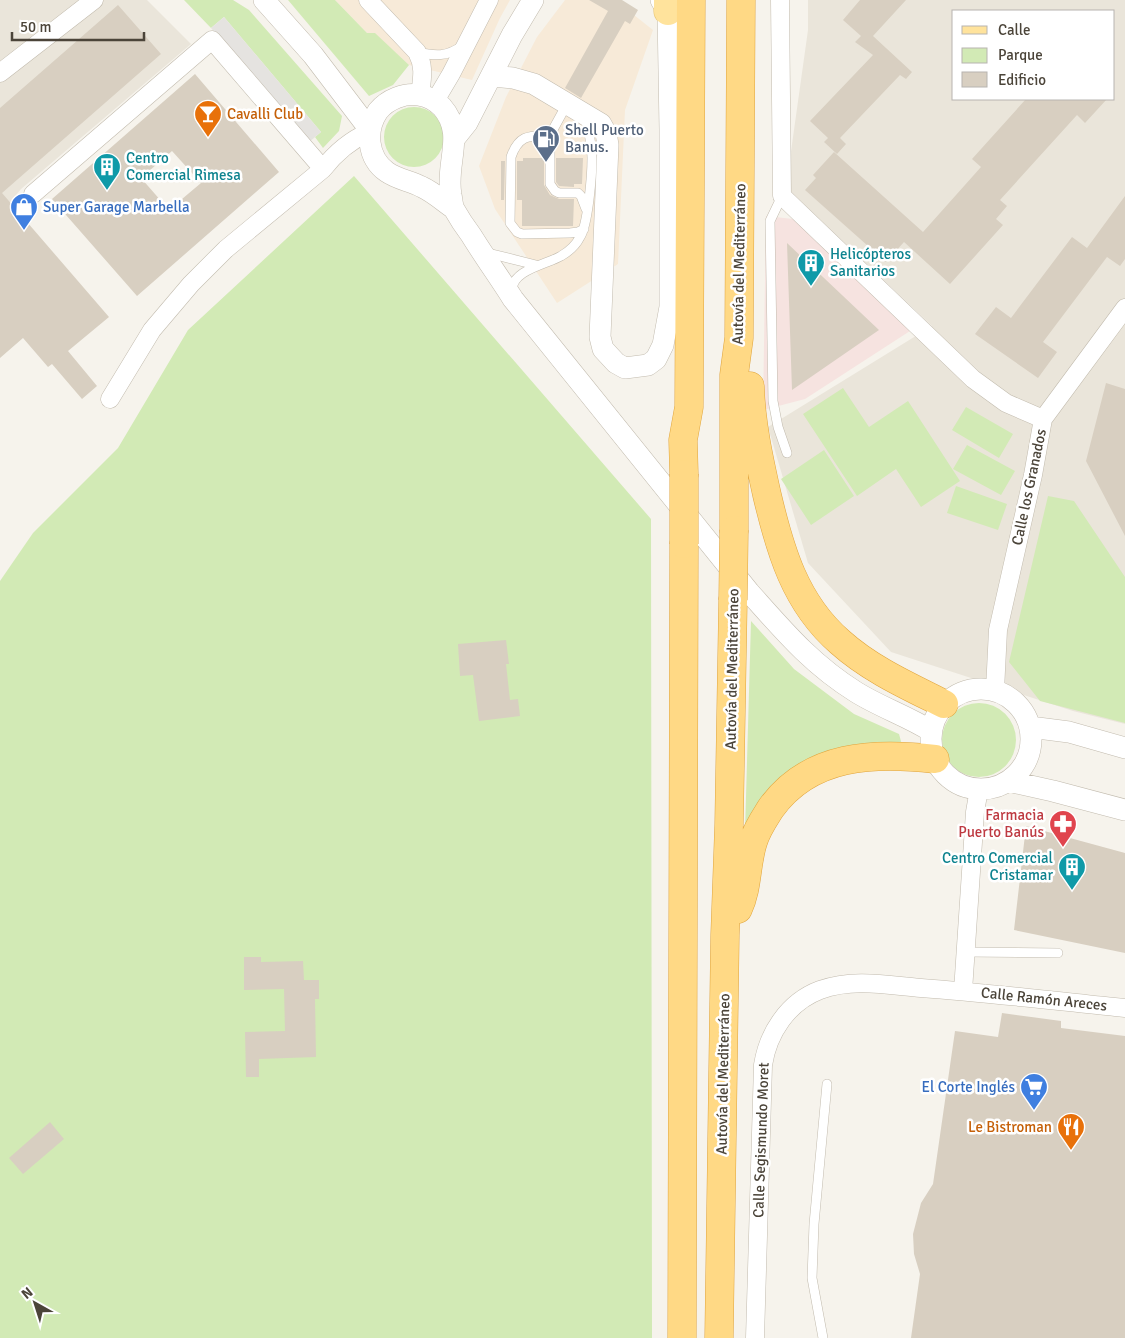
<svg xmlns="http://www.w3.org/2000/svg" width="1125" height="1338" viewBox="0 0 1125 1338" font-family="Signika,sans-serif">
<rect width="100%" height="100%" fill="#f6f3ec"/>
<path fill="#eae5da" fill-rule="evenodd" d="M0,0H147L191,44L21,189L0,214Z
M808,0H1125V724L1073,711L891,652L808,563L768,427L932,326L786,187L808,30ZM954,11H1114V99H954Z"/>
<path fill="#f7ead8" d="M335,0H510L500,18L472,80L409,65L375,34L367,33Z
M565,0H615L653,30L625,110L618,264L557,303L495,209L479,166L506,97L537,37Z"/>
<path fill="#f6e3e0" d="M766,216L793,219L910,331L805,399L763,410Z"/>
<path fill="#d2eab5" d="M184,0H233L249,10L342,116L339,131L323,148L315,137L321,132L224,17L211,28Z
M288,0H335L367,33H375L409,65L393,85L369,96Z
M384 137a30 30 0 1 1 60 0a30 30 0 1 1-60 0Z
M354,176L651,519L652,1338H0V581L33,533L118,448L188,330Z
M843,388L869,427L908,401L960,481L921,507L896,469L857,496L803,414Z
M966,407L1013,434L999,458L952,430Z
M967,445L1015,471L1001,495L953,469Z
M824,450L854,496L811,525L781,479Z
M956,486L1007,504L998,530L947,513Z
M1048,496L1074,501L1125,577V723L1040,701L1009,662Z
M751,621L794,669L854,714L899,734L902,745L848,752L745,832Z
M942 740a37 37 0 1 1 74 0a37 37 0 1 1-74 0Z"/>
<path fill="#e5e3e0" d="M224,17L321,132L308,143L211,28Z"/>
<path fill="#d8cfc1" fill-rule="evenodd" d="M589,0H622L638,10L630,24L625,21L581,98L565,88L608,11Z
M860,0H906L873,36L912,72L906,79L900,75L840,138L846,144L837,154L824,142L828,138L810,121L873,55L855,42L861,36L843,20Z
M118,5L161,54L2,193L109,317L68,351L97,386L82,399L52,364L48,367L23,338L0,358V108Z
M195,74L279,172L137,296L52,199ZM172,151L201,183L169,210L141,178Z
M1026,99H1107L1085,123L1077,115L1000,200L1007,206L996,219L1003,225L950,284L904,242L886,262L805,190L816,178L813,175L834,152L923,232L981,167L972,159Z
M523,158H544V185L550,195L559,199H574L573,226H522V200H517V161H523Z
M556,158H583L582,184H574V187L559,186L556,182Z
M501,161H505L504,200H501Z
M1125,196V259L1120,266L1107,257L1043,342L1057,352L1038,378L975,334L996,307L1011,318L1072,237L1087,248Z
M787,243L879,330L792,390Z
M1106,383L1125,389V536L1086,461Z
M506,640L509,664H506L510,700L518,699L520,716L479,721L473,675L460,676L458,644Z
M1026,826L1125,853V953L1014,930Z
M244,957H261V962L303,961L304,980H319V999H315L316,1057L259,1059V1077H246L245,1032L285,1031L284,989L244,990Z
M1002,1013L1061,1021V1028L1125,1036V1338H911L920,1274L914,1254L913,1234L921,1203L933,1184L955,1031L998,1037Z
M50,1122L64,1139L23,1174L9,1158Z"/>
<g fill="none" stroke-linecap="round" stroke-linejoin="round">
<defs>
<path id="service" d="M417,52C435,56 447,57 462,46
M567,104L550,135V184L555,191L559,193H578L581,196L586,209
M550,135C530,136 519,134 511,157L510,223L517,232L522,234L570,233L578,232L584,229
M782,196L770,221L773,401L778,427L787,453
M488,253L536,265
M512,292C510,270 548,264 561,256C568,252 576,245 580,237C588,225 592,175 592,158C592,144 588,130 586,117
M966,952L1058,953
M823,1338L812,1278L814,1224L827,1084"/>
<path id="minor" d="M368,0L417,52C425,67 422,79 420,95
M780,0L782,196L973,379L1006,403L1043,419
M0,73L94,0
M435,101L451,74L489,0
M323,169C336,152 351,140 369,132
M33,194L212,40L323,169L226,249L191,284L152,330L110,399
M995,690L998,630L1033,475L1043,419L1125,308
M963,991L975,812L979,789
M755,1338L763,1065C768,1033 788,1002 820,990C853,978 887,985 921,988C989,993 1057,1001 1125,1008"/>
<path id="tertiary" d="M264,0L313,55L370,130
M492,76L513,78L534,84L601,124L606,133L608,145L600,337L603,349L616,363L625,368L648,365L656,359L663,345L670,307V130L668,11L661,0
M455,138L467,123L512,35L533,0
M453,208C443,201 433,192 422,187C410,181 397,179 387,172C367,158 365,130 378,111C388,99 404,93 419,95C427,96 436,101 442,107C466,134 445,163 451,195C452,199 452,205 454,209C459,218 465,227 471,235C484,256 499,277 513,299L749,592C783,630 811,664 856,692C880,707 907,716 931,731
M931 739a50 50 0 1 1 100 0a50 50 0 1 1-100 0Z
M1030,727L1069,732L1125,748
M1008,781L1053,791L1125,810"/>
<path id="primary" d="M668,11V0"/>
<path id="trunk" d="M750,386C751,423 759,459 767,495C780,550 795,603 840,642C870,669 908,686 944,704
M684,474L683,440L689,407L691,0
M734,530V375L739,338L741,0
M738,909C748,888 746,864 753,842C757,829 764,819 771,808C810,754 874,752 935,759
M682,1338L684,544
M719,1338L725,935L729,825L733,600"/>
</defs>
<use href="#service" stroke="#c2bbae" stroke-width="10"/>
<use href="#minor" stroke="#c2bbae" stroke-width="19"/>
<use href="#tertiary" stroke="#c2bbae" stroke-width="22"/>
<use href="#primary" stroke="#e6c16a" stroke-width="29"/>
<use href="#trunk" stroke="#e0a43c" stroke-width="29"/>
<use href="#service" stroke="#fff" stroke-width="9"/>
<use href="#minor" stroke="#fff" stroke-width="18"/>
<use href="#tertiary" stroke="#fff" stroke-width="21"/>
<use href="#primary" stroke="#ffe39c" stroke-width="28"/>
<use href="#trunk" stroke="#ffd985" stroke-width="28"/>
<defs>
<path id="trunk-bridge" d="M684,544V474
M733,600L734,530"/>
</defs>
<use href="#trunk-bridge" stroke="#e0a43c" stroke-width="29" stroke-linecap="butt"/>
<use href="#trunk-bridge" stroke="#ffd985" stroke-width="28"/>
</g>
<defs>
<symbol id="bar-pin" viewBox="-11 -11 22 30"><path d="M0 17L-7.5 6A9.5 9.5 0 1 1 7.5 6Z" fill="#e8710a" stroke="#fff"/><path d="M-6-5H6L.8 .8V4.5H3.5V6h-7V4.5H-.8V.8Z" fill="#fff"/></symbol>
<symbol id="fuel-pin" viewBox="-11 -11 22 30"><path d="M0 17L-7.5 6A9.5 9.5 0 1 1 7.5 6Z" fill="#5c6f8a" stroke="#fff"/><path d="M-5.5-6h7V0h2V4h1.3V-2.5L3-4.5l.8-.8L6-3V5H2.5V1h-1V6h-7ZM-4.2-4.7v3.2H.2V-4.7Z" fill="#fff"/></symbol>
<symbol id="building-pin" viewBox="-11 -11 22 30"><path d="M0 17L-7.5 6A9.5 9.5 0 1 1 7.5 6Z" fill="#0f9aa8" stroke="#fff"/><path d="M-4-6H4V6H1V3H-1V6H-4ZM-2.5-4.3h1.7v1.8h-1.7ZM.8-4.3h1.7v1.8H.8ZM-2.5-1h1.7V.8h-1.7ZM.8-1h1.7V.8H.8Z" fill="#fff"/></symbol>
<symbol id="shop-pin" viewBox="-11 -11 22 30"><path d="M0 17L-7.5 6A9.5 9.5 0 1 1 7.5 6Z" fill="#3f7fe0" stroke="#fff"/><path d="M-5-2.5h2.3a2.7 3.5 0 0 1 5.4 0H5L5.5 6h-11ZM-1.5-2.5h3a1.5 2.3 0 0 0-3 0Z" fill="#fff"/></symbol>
<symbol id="pharmacy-pin" viewBox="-11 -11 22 30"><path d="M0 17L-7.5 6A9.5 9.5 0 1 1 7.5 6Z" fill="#e0444e" stroke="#fff"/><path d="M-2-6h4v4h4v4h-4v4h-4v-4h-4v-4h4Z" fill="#fff"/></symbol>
<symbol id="supermarket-pin" viewBox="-11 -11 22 30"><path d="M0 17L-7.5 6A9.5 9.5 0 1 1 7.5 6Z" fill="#3f7fe0" stroke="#fff"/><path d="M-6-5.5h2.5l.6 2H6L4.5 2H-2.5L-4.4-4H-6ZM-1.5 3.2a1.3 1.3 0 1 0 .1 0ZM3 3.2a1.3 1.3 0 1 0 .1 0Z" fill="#fff"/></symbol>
<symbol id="restaurant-pin" viewBox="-11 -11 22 30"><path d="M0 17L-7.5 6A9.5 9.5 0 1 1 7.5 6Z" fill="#e8710a" stroke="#fff"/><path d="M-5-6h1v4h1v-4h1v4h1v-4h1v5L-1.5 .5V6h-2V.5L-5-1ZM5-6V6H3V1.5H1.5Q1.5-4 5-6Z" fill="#fff"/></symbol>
</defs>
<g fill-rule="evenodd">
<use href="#bar-pin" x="192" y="98" width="32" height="43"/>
<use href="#fuel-pin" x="530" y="123" width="32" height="43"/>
<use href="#building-pin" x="91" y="151" width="32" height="43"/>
<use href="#shop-pin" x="8" y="191" width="32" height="43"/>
<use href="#building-pin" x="795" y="247" width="32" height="43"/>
<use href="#pharmacy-pin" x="1047" y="808" width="32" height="43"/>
<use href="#building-pin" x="1056" y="851" width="32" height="43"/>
<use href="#supermarket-pin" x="1018" y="1071" width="32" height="43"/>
<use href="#restaurant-pin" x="1055" y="1111" width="32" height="43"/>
</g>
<g text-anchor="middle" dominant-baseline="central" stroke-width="5" stroke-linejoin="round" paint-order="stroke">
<g font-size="15" fill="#c56008" stroke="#fff" text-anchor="start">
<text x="227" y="114">Cavalli Club</text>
<text x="1052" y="1127" text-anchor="end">Le Bistroman</text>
</g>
<g font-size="15" fill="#4e5e75" stroke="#fff" text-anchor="start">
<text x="565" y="130">Shell Puerto<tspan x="565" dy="17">Banus.</tspan></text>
</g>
<g font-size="15" fill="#0d838f" stroke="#fff" text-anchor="start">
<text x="126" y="158">Centro<tspan x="126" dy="17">Comercial Rimesa</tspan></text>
<text x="830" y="254">Helicópteros<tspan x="830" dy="17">Sanitarios</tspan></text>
<text x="1053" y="858" text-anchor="end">Centro Comercial<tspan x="1053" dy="17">Cristamar</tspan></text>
</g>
<g font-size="15" fill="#366cbe" stroke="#fff" text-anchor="start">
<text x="43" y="207">Super Garage Marbella</text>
<text x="1015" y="1087" text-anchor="end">El Corte Inglés</text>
</g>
<g font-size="15" fill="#4b4439" stroke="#fff">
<text transform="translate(739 264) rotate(-89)">Autovía del Mediterráneo</text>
<text transform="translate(1029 487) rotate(-78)">Calle los Granados</text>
<text transform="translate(732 669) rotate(-89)">Autovía del Mediterráneo</text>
<text transform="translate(1044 999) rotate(6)">Calle Ramón Areces</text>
<text transform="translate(723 1074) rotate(-89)">Autovía del Mediterráneo</text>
<text transform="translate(761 1140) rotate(-88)">Calle Segismundo Moret</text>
</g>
<g font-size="15" fill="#be3a42" stroke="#fff" text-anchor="end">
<text x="1044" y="815">Farmacia<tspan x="1044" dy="17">Puerto Banús</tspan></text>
</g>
</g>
<rect x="952" y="10" width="162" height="90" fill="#ffffff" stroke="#b7b4b0"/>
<rect x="962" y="26" width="25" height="8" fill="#ffe39c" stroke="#b7b4b0"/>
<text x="998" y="35" font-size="15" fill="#4b4439">Calle</text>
<rect x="962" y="48" width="25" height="15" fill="#d2eab5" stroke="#b7b4b0"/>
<text x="998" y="60" font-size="15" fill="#4b4439">Parque</text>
<rect x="962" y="72" width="25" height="15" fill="#d8cfc1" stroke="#b7b4b0"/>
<text x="998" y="85" font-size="15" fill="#4b4439">Edificio</text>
<g transform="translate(35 1303) rotate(321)" stroke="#ffffff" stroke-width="4" paint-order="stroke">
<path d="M0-4L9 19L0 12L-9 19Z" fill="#4b4439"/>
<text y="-8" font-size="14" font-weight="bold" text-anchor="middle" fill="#4b4439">N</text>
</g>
<path d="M12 32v8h132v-8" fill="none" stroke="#4b4439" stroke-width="2.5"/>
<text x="20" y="32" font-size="15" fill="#4b4439" stroke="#ffffff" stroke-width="4" paint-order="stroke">50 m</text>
</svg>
